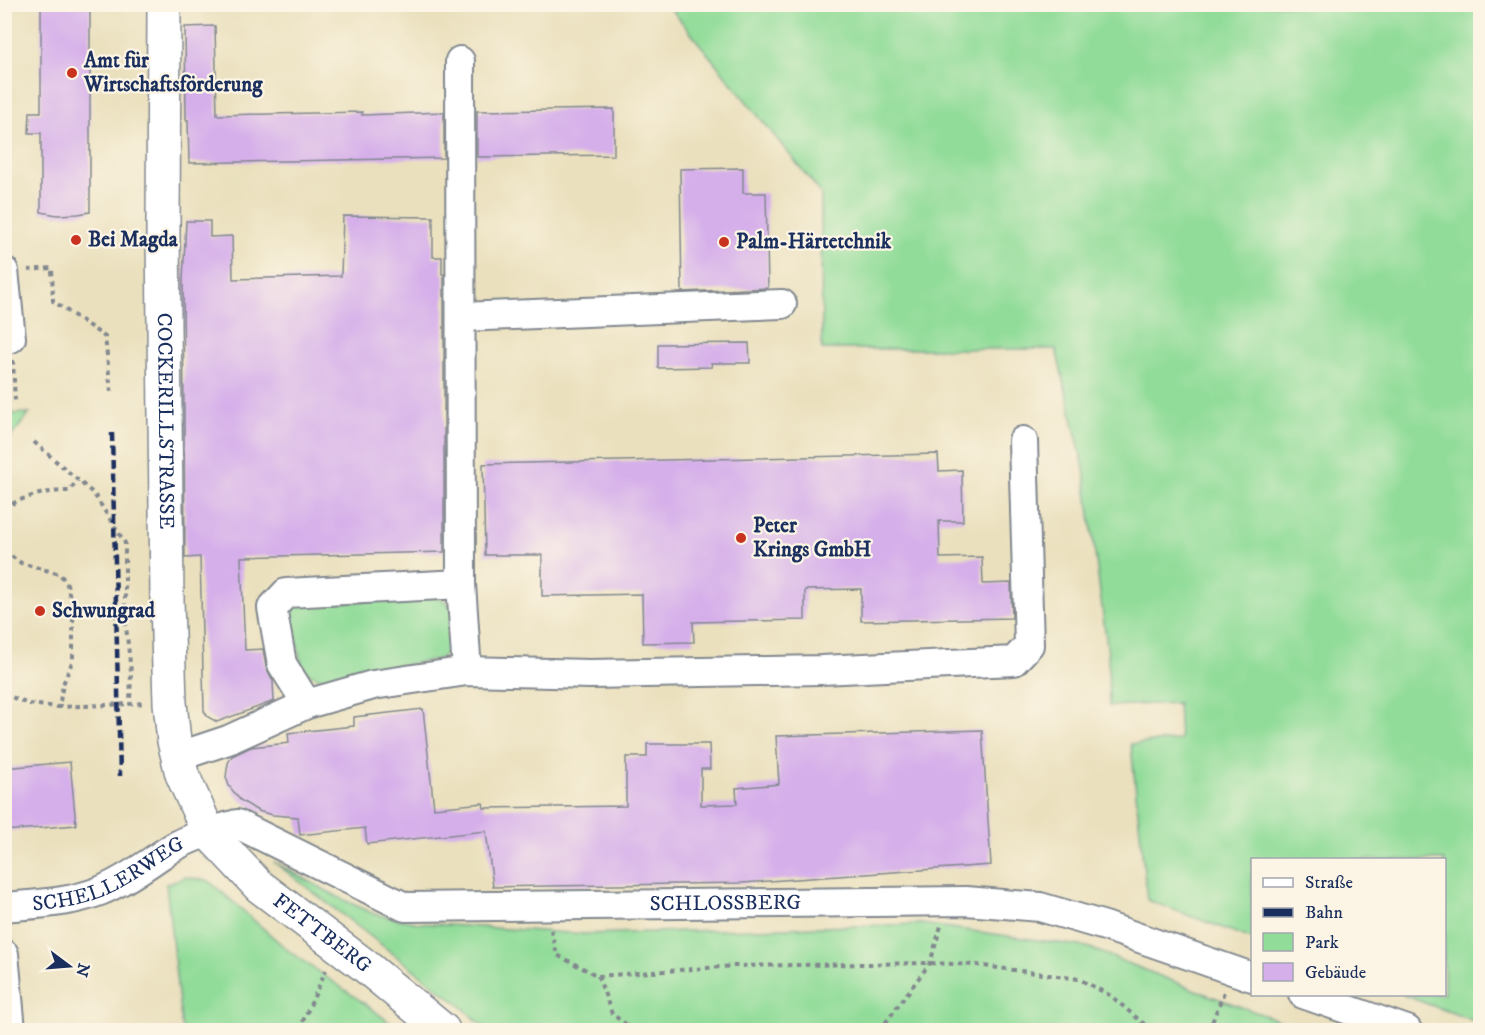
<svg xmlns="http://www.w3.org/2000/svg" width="1485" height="1035" viewBox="0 0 1485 1035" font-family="'IM FELL DW Pica',serif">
<rect width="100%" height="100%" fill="#fcf5e5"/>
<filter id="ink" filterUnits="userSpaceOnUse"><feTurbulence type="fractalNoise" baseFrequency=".0167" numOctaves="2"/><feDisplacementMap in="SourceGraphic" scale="12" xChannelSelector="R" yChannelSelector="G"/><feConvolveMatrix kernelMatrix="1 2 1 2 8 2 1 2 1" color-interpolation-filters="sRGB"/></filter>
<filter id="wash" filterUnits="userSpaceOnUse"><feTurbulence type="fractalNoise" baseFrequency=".008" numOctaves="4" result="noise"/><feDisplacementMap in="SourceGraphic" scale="24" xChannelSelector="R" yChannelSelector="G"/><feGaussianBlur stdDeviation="1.35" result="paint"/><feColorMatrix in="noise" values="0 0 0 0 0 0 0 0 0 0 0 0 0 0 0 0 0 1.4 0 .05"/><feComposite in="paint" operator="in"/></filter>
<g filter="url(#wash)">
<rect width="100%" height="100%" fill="#eae0bd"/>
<path fill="#90dc98" stroke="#56867b" stroke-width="1.5" d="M668,5H1480V1023L1403,995L1444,994V860H1252V939L1147,900L1131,744L1180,740L1178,703L1109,706L1108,654L1084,468L1056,349H822L821,193Z
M30,413L5,444V414Z
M438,597L448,603L452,611L453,645L448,653L439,659L322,679L309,674L301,663L292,615L296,605Z
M274,862L338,897L374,914L419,923L585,934L922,924L1087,947L1208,995L1306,1030H487L461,1006Z
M186,877L209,881L290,952L361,1001L400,1030H182L166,884Z"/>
<g id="blocks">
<path fill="#d5afea" d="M41,4H90V212L78,214L57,215L41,212V133H29L30,112H41Z
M215,26L217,115L362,112V115L444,112V158L189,163L188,120H186L185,27Z
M614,109V155L477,157V111Z
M743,168V193H766L768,288L682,292L680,169Z
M343,216L433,217V257H442V274H444V552L241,557L245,650L263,649L266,667L273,681L274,701L217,722L208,717L204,711L200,557L185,558L183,280L186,221H210V237L232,236L233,279L341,276Z
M749,343L750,363H711L712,367L658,368V344Z
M938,454L939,471L962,470L963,521H939L940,558L982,557L983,584L1011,583L1012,618L861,621V589L805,590V620L693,622L694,642L643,643L642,594L542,596V555H485L483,464Z
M423,709L434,808L483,803L484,808L626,806V757H647V744H709L710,769H701V805L737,804L736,788L779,784L776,736L982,730L991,865L742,883L493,887L486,831L367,844L365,828L300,835L298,817L273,815L258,811L240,800L229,786L226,777L228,763L232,756L251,747L289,743L288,733L354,726V717Z
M70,762L76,825L4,831V768Z"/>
</g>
</g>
<g filter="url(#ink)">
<use href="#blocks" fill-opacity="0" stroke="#82888e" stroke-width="1.5"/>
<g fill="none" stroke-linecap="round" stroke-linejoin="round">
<defs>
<g id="minor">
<path d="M460,61L461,584"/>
<path d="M4,271L11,338"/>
<path d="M461,317L782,304"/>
<path d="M307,704L282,664L272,608L286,593L461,584L467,671"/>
<path d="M177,757L228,740L307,704L373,685L467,671L590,674L821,670L1014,661L1029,645L1023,441"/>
<path id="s1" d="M4,907C36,904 70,903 100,891C127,880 148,863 172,848C192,836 215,830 237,824L405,907L966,901L1040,907L1105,926L1252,977"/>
<path d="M4,954L11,1030"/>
<path d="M1303,994L1407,1030"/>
</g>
<g id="major">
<path id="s2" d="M164,4L163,234L167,600L170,703L174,741L182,774L208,832L259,886L364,965L443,1030"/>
</g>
</defs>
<use href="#minor" stroke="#82888e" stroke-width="32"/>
<use href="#major" stroke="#82888e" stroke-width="36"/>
<path stroke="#82888e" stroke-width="4" stroke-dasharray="4.5 4.5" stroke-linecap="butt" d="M28,270L52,268L53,301L105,337L111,392
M13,360L15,402
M34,442L94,494L125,543V617L131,672L130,704L145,703
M4,508C26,496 44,491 69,491L78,480
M4,551L21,563L60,574L67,584L73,611V660L63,684L59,707L130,704
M4,694L28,704L59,707
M551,930L557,955L598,976L734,966L930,963L977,965L1079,979L1111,996L1151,1030
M598,976L612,1014L634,1030
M299,1030L326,970
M880,1030L930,963L941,926
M1209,1030L1224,992"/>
<use href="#minor" stroke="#fff" stroke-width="28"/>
<use href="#major" stroke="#fff" stroke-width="33"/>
<path stroke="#1b2f5e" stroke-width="4.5" stroke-dasharray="9 4.5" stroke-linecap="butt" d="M112,433L120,776"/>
</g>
</g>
<g fill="#c8321e" stroke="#fcf5e5" stroke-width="2">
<circle cx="72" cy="73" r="6"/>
<circle cx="76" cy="240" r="6"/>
<circle cx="724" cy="242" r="6"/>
<circle cx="741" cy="538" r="6"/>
<circle cx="40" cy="611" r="6"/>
</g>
<g text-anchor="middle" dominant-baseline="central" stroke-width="4.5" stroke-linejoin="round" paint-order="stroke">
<g font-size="21" font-weight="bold" fill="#1b2f5e" stroke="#fcf5e5" text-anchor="start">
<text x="84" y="61">Amt für<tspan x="84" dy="24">Wirtschaftsförderung</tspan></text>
<text x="88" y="240">Bei Magda</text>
<text x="736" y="242">Palm-Härtetchnik</text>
<text x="753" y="526">Peter<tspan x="753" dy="24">Krings GmbH</tspan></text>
<text x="52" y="611">Schwungrad</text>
</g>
<g font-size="21" fill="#1b2f5e" stroke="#fcf5e5">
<text stroke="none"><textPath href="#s2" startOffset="417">COCKERILLSTRASSE</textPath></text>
<text stroke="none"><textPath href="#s1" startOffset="111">SCHELLERWEG</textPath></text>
<text stroke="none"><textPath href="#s1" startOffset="759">SCHLOSSBERG</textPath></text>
<text stroke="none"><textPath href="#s2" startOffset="988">FETTBERG</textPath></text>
</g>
</g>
<rect width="1485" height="1035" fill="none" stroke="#fcf5e5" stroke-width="24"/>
<rect x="1251" y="858" width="195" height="138" fill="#fcf5e5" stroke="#a2a6af" stroke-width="1.5"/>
<rect x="1263" y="878" width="30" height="9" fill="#ffffff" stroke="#a2a6af" stroke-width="1.5"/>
<text x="1305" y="888" font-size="18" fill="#1b2f5e">Straße</text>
<rect x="1263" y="908" width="30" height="9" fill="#1b2f5e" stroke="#a2a6af" stroke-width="1.5"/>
<text x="1305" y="918" font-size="18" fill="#1b2f5e">Bahn</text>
<rect x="1263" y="933" width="30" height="18" fill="#90dc98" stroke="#a2a6af" stroke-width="1.5"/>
<text x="1305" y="948" font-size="18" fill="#1b2f5e">Park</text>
<rect x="1263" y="963" width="30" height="18" fill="#d5afea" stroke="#a2a6af" stroke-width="1.5"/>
<text x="1305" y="978" font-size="18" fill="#1b2f5e">Gebäude</text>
<g transform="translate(69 966) rotate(106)" stroke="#fcf5e5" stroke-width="4.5" paint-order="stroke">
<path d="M0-4.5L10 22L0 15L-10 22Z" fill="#1b2f5e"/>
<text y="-9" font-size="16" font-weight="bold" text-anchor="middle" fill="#1b2f5e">N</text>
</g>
</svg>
